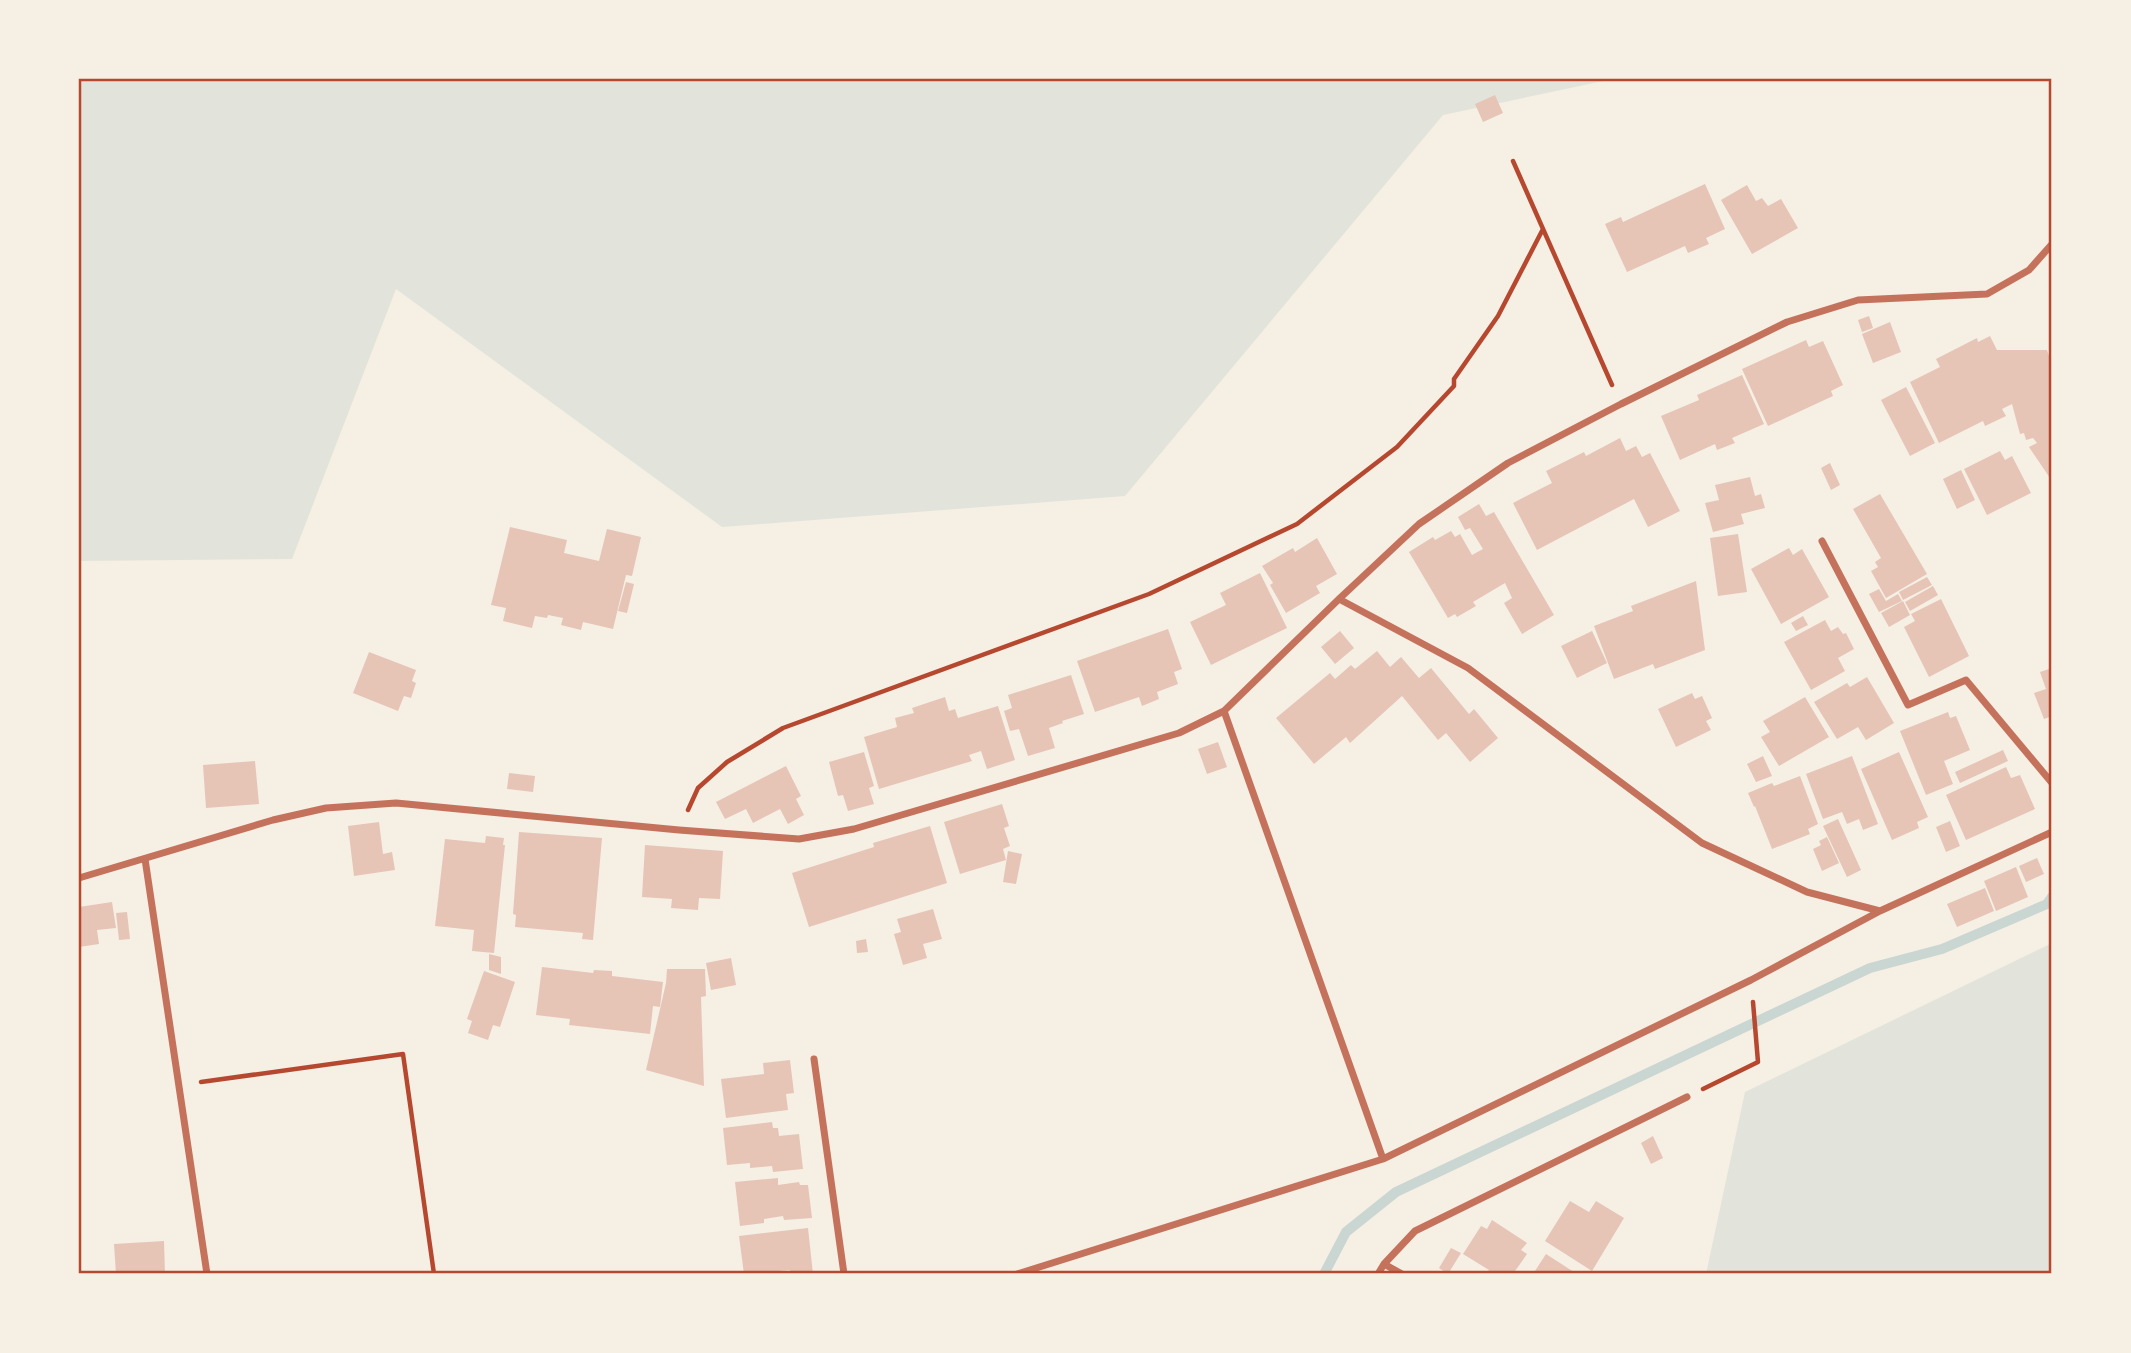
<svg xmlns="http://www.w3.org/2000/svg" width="2131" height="1353" viewBox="0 0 2131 1353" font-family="Lato,sans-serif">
<rect width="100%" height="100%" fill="#f6efe4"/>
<path fill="#e2e4dc" d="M79,79H1613L1443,115L1125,496L722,527L396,289L292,559L79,561Z
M2052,943V1274H1706L1745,1092Z"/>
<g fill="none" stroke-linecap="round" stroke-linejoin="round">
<path stroke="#c9d6d2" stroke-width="10" d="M1324,1274L1346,1232L1396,1192L1870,968L1942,949L2047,904L2052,897"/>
</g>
<path fill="#e6c5b7" d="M1495,95L1503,113L1483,122L1475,104Z
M1705,184L1725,229L1706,238L1709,244L1688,253L1685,246L1627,272L1605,224L1621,217L1623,222Z
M1747,185L1756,201L1762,198L1768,206L1781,199L1798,228L1752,254L1721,200Z
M1869,316L1873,328L1862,332L1858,320Z
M1890,322L1901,352L1873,363L1862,334Z
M1990,336L1997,350H2047L2052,365V481L2029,447L2037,443L2033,438L2026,440L2024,433L2020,434L2012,404L2002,409L2006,416L1985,426L1983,421L1939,443L1910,382L1940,367L1936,359L1977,338L1978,342Z
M1806,340L1809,347L1823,341L1843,385L1831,391L1833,396L1768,426L1742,369Z
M1742,375L1764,424L1732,438L1735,443L1717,450L1715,444L1680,460L1661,416L1699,400L1697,395Z
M1906,387L1935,443L1910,456L1881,400Z
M1620,438L1626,451L1636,446L1642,457L1650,453L1680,511L1648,527L1634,499L1537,550L1513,503L1552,483L1546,471L1584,452L1586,456Z
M2000,451L2005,460L2012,456L2031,493L1987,515L1964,469Z
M1830,463L1840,485L1831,490L1821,468Z
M1961,470L1975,500L1957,509L1943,479Z
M1750,477L1755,496L1761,494L1765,508L1741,514L1744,524L1713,532L1705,503L1719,500L1715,485Z
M1880,494L1927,574L1886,598L1871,571L1878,567L1875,562L1881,558L1853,509Z
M1479,504L1486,516L1494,512L1554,615L1522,634L1504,603L1512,598L1505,583L1473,602L1476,606L1457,617L1455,614L1448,618L1409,552L1433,537L1435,540L1451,531L1455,537L1460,534L1472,555L1483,549L1470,528L1465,530L1458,517Z
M510,527L567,540L564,553L599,561L607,529L641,537L632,576L626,575L613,629L583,622L581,630L561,625L563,618L548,615L547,618L535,616L532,628L503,621L506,608L491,605Z
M1738,534L1747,592L1718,596L1710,538Z
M1317,538L1337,574L1316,586L1320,593L1286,613L1270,585L1273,583L1262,566L1293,548L1295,552Z
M1789,548L1793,555L1802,549L1829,597L1781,624L1751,569Z
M1260,573L1287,628L1211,665L1190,622L1226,605L1220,593Z
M1927,577L1932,585L1903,600L1899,592Z
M1696,581L1705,650L1655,669L1653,664L1614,679L1594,626L1633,611L1631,606Z
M626,582L634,584L627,613L618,611Z
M1933,586L1938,595L1910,611L1905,602Z
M1879,589L1886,601L1898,594L1902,601L1879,612L1869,594Z
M1941,599L1969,656L1929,677L1904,627L1915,621L1911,614Z
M1903,601L1910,615L1889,627L1881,613Z
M1803,616L1808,625L1796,631L1791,623Z
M1825,620L1831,631L1838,627L1843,634L1846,633L1854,649L1838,658L1845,671L1811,690L1784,642Z
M1168,629L1182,669L1174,672L1178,684L1157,692L1159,699L1142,706L1139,697L1095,712L1077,661Z
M1340,631L1354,648L1335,664L1321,647Z
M1592,631L1607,663L1577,678L1561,646Z
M1377,651L1390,667L1401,657L1419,678L1431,668L1469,714L1474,709L1498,738L1470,762L1446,733L1438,740L1402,696L1350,743L1346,737L1314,764L1276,718L1330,673L1335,679L1351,665L1355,669Z
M369,652L416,670L412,681L416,683L411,698L404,696L398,711L353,693Z
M2052,668V716L2044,719L2034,693L2046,689L2040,672Z
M1071,675L1084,714L1062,721L1063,723L1049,728L1055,748L1028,756L1019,729L1010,731L1004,711L1012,708L1008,695Z
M1867,677L1894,723L1866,740L1858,727L1837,739L1814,702L1847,683L1850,687Z
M1692,693L1695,699L1702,696L1712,718L1706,721L1711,730L1676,747L1658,709Z
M945,697L949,711L955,709L958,718L998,706L1015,760L987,769L981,751L969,755L972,761L879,789L864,737L897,727L895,718L914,713L912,708Z
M1805,697L1829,737L1779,766L1761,737L1770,732L1763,721Z
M1948,712L1950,718L1956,716L1970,750L1944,761L1953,784L1926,795L1900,731Z
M1218,742L1227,767L1207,774L1198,749Z
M2003,750L2008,761L1960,783L1955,772Z
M864,752L874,786L869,788L874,804L848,811L843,795L838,796L829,762Z
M1899,752L1928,817L1917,822L1919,828L1892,840L1861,769Z
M1763,756L1772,776L1756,782L1747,764Z
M1852,756L1878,824L1863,830L1859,819L1847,824L1842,812L1823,819L1806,774Z
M255,761L259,804L206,808L203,765Z
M786,766L801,796L796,799L804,815L788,824L780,809L753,823L746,809L725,819L716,802Z
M2006,767L2011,778L2020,775L2035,809L1966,840L1946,795Z
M509,773L535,776L533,792L507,789Z
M1800,776L1818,824L1808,829L1810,834L1772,849L1755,806L1754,807L1748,793L1772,783L1774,786Z
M1002,804L1009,826L1004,828L1010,846L1003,849L1006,860L960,874L944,822Z
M1838,819L1861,870L1847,877L1823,826Z
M1950,821L1960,846L1946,852L1936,827Z
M379,822L383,854L392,852L395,870L354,876L348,826Z
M930,826L947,883L809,927L792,873L874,847L873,843Z
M519,832L602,838L593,940L582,939L583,933L515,927L516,915L513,914Z
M486,836L504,838L503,845H505L494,953L472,951L474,930L435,926L445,839L485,843Z
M1827,837L1839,863L1822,871L1813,849L1821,845L1819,841Z
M645,845L723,851L720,899L699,898L698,910L671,908L672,899L642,897Z
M1008,851L1022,854L1016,884L1003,882Z
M2037,858L2044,874L2026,882L2019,866Z
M2016,867L2028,897L1996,911L1984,881Z
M1985,888L1994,911L1957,927L1947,904Z
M112,902L116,928L97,930L99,944L79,947V907Z
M933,909L942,939L923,944L927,958L903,965L894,934L901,932L897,919Z
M127,912L130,939L119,940L116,913Z
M866,939L868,952L857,953L856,941Z
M489,954L501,957V974L489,970Z
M731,958L736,985L711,990L706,963Z
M542,967L593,973L594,970L612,971V976L663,982L660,1007L653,1006L650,1034L569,1025L570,1019L536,1015Z
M667,969H705L706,996L701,997L704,1086L646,1070L666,983Z
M484,971L515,982L500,1027L493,1025L488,1040L468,1033L472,1021L467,1019Z
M790,1060L794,1093L786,1094L788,1110L726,1118L721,1079L764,1074L763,1063Z
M772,1122L773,1128H778L779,1136L799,1134L803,1169L773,1172L772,1166L750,1168V1163L727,1165L723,1128Z
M1653,1136L1663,1158L1651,1164L1641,1143Z
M778,1178V1185L799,1182L800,1185H808L812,1218L784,1220L783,1216L764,1219V1223L740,1226L735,1182Z
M1570,1201L1589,1212L1596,1201L1624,1218L1592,1271L1545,1241Z
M1492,1220L1527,1243L1521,1250L1527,1254L1513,1274H1486L1489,1270L1463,1254L1481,1226L1487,1229Z
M808,1228L813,1274H791L790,1270L744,1274L739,1236Z
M164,1241L165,1274H116L114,1244Z
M1451,1248L1461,1253L1448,1274L1439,1268Z
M1546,1254L1577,1274H1533Z"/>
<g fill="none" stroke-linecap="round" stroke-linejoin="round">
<path stroke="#b5482f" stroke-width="4.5" d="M1513,161L1612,385
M688,810L698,788L727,762L783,728L1149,594L1297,524L1397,447L1454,386V379L1498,316L1543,229
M201,1082L403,1054L434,1274
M1703,1089L1758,1062L1753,1002"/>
<path stroke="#c5725c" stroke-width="7" d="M1822,541L1908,705L1966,680L2052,783
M1339,599L1468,668L1702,843L1807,892L1880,911
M1224,711L1383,1159
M145,859L207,1274
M79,878L273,820L326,808L396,803L679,830L799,839L854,829L1179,733L1224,711L1339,599L1419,524L1508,463L1621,404L1787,322L1858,300L1987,294L2029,270L2052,244
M814,1059L844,1274
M1384,1264L1402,1274
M1017,1274L1383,1159L1751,980L1880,911L2052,832
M1378,1274L1384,1264L1415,1231L1687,1097"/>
</g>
<rect width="2131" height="1353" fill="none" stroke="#f6efe4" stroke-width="161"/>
<rect x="80" y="80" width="1970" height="1192" fill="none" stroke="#b5482f" stroke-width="2.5"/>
</svg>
